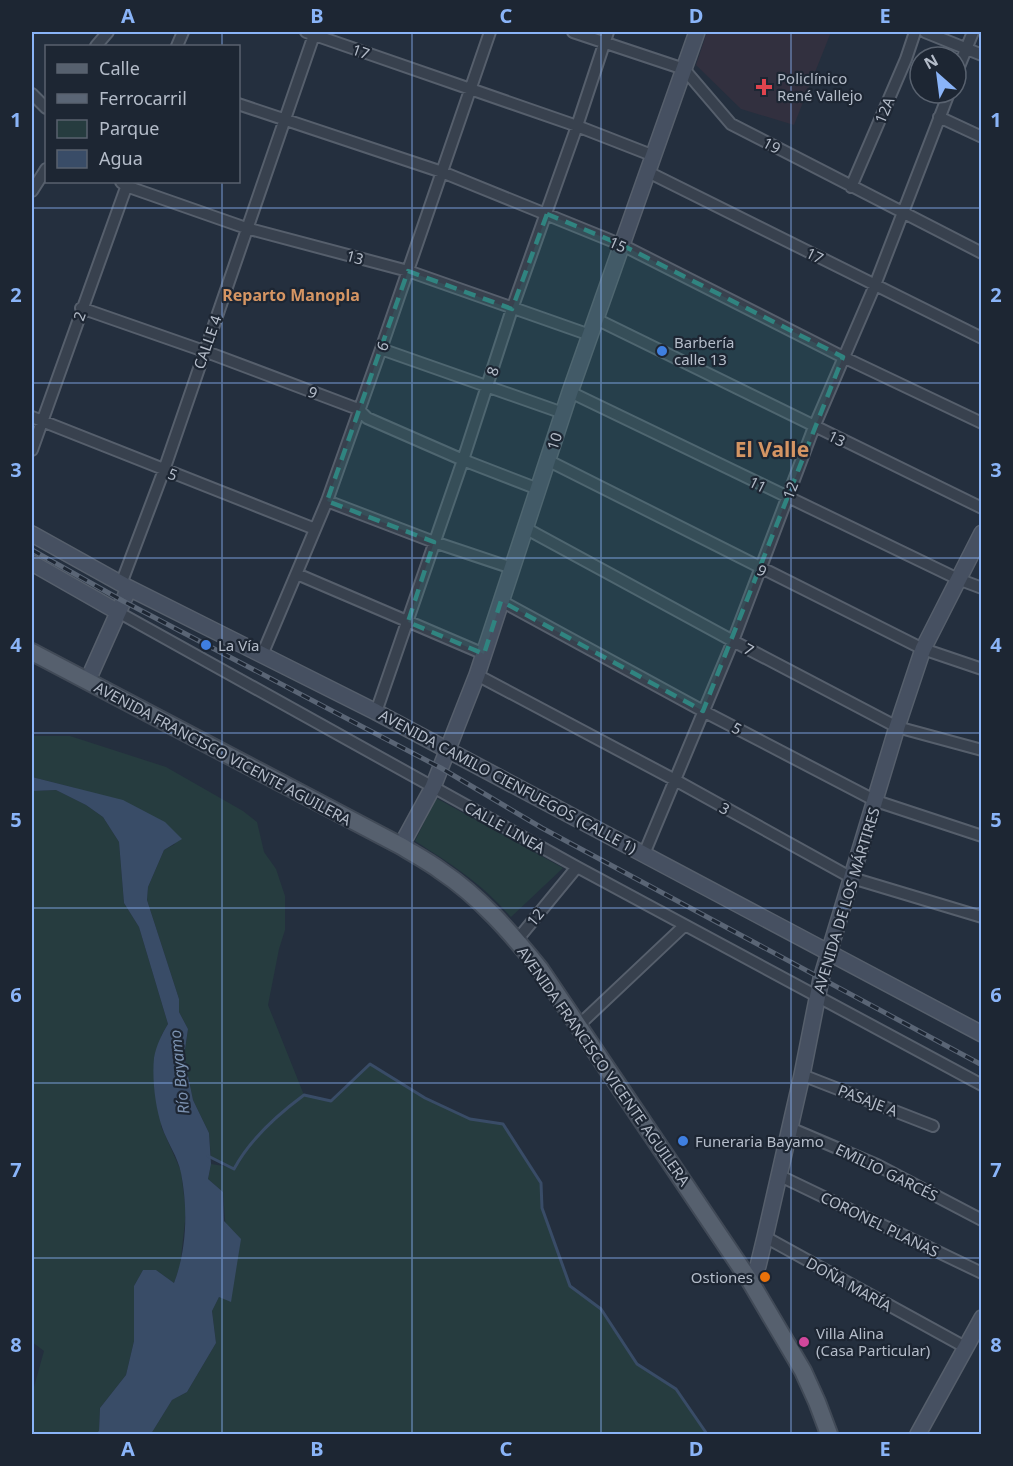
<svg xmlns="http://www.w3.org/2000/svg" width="1013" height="1466" viewBox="0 0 1013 1466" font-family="'Noto Sans',sans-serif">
<rect width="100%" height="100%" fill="#242f3e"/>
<path fill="#32303f" d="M707,32H831L794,125L741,109L696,65Z"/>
<path fill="#263c3f" d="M32,736H70L166,767L243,811L257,822L264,852L276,869L285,896V930L279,949L268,1005L304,1095L331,1101L370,1064L425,1098L470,1119L503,1124L541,1183L542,1208L570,1285L601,1309L637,1364L676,1389L707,1434H151L172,1400L187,1392L216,1343L212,1311L219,1297L231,1301L223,1192L208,1179L211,1164L230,1167L211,1159L209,1133L193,1100L184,1056L188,1029L179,1012V999L147,900L148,887L164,850L175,844L75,788L32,777Z
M56,790L86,805L103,817L119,842L124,903L139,927L168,1024L161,1036V1126L181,1171L186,1213L180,1266L174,1283L156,1270H143L134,1286V1341L126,1375L100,1408L99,1432L95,1434H32V1394L44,1351L32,1342V791Z
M436,798L563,868L511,917C480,882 454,866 415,841Z"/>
<path fill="#394c67" d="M32,777L123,800L165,822L182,839L164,850L148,887L147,900L179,999V1012L188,1029L184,1056L193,1100L209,1133L211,1164L208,1179L223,1192L224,1221L241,1239L231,1302L219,1297L212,1311L216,1343L187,1392L172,1400L151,1434H95L99,1431L100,1408L126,1375L134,1341V1286L143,1270H156L174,1283C187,1249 188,1209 181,1173C178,1157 167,1142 162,1127C155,1106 152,1079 154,1058C156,1046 162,1034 168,1024L139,927L124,903L119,842L103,817L86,805L56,790L32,791Z"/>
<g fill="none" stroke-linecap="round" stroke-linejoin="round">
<path stroke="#394c67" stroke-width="3" d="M208,1156L234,1169C250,1139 277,1115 304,1095L331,1101L370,1064L425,1098L470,1119L503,1124L541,1183L542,1208L570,1286L601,1309L637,1364L676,1389L707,1434"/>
<defs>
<path id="street" d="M306,32L577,126L654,156
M573,32L684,69L731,124L982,253
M925,32L982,55
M96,46L108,32
M177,46L183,32
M956,74L973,32
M32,94L46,108
M238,104L442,172L622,245L843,357L982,423
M939,117L982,137
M648,172L982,338
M121,182L126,186L246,228L408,271L590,335
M851,187L906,59L915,32
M32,191L46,169
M81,308L204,351L358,409L367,418L463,460L538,489
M596,319L982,508
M381,349L563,413
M570,392L958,579L982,588
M32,417L315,529
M32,450L128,182
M547,460L923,649L982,669
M327,501L434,542L512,568
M525,528L733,641L897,727L982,750
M297,574L484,654
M121,584L164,470L315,32
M501,601L703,711L876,801L982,836
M118,612L577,867L982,1085
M262,655L327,501L381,349L490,32
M477,675L675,780L852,878L982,917
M376,712L463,460L512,309L577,126L608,32
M644,854L733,641L814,427L875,285L949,93
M517,940L577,867
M579,1025L684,926
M802,1075L933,1126
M790,1128L877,1165L982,1220
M778,1175L982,1273
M765,1237L965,1347"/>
<path id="secondary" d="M32,534L129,588L376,712L982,1034
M32,563L118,612
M88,680L129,588
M401,846L433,787L477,675L570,392L697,32
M750,1281L758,1266L765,1237L802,1075L821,979L897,727L923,649L982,533
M918,1434L982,1318"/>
<path id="primary" d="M32,652L401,846C414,854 429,862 441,871C480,897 511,933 540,969L750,1281L803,1371L817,1402L829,1434"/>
</defs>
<use href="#street" stroke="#565f6c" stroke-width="14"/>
<use href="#secondary" stroke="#565f6c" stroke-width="18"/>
<use href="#primary" stroke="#414a57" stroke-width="20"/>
<use href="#street" stroke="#38414e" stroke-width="10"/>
<use href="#secondary" stroke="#465061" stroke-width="15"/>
<use href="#primary" stroke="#56606e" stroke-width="16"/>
<defs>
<path id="rail" d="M32,550L123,601L441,768L542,828L982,1065"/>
</defs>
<use href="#rail" stroke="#5a6575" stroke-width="5"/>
<use href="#rail" stroke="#1d2633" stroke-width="3" stroke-dasharray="9" stroke-linecap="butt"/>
</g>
<path fill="#308480" fill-opacity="0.2" stroke="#308480" stroke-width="4.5" stroke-dasharray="12 8" stroke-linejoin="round" d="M547,214L622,245L843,357L703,711L501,601L484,654L408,622L434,542L327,501L408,271L512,309Z"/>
<path fill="none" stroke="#8ab4f8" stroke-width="1.5" stroke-opacity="0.55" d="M222,32V46M412,32V1434M601,32V1434M791,32V1434M222,182V1434M32,208H982M32,383H982M32,558H982M32,733H982M32,908H982M32,1083H982M32,1258H982"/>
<path fill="#e0444e" stroke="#1d2633" stroke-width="2" d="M761 78h6v6h6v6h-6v6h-6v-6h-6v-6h6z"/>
<g fill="#3f7fe0" stroke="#1d2633" stroke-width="2">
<circle cx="662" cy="351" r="6"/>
<circle cx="206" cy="645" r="6"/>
<circle cx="683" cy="1141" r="6"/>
</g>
<circle fill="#e8710a" stroke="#1d2633" stroke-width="2" cx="765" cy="1277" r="6"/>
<circle fill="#d1479c" stroke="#1d2633" stroke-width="2" cx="804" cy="1342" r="6"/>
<g text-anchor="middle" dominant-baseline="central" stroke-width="4.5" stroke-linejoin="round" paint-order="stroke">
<g font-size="15" fill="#b4bcc9" stroke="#1d2633">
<text transform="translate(361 51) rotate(19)">17</text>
<text transform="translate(884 110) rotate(-67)">12A</text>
<text transform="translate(772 145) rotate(28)">19</text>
<text transform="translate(618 244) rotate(24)">15</text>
<text transform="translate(815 255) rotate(26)">17</text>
<text transform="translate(355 257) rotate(15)">13</text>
<text transform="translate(79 316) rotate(-71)">2</text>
<text transform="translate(207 342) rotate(-71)">CALLE 4</text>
<text transform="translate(382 346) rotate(-70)">6</text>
<text transform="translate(492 371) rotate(-72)">8</text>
<text transform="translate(313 392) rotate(21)">9</text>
<text transform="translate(837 438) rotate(26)">13</text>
<text transform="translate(554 441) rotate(-72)">10</text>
<text transform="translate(173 474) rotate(21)">5</text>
<text transform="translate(758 484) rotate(26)">11</text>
<text transform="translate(790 490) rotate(-69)">12</text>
<text transform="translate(762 570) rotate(27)">9</text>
<text transform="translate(749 649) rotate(28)">7</text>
<text transform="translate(737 728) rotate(28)">5</text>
<text transform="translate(223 753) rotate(28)">AVENIDA FRANCISCO VICENTE AGUILERA</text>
<text transform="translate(508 781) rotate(28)">AVENIDA CAMILO CIENFUEGOS (CALLE 1)</text>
<text transform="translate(725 808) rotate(29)">3</text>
<text transform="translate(505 827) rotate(29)">CALLE LINEA</text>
<text transform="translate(846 900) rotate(-73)">AVENIDA DE LOS MÁRTIRES</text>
<text transform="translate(535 917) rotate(-50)">12</text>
<text transform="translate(604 1066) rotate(55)">AVENIDA FRANCISCO VICENTE AGUILERA</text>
<text transform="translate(868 1100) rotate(21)">PASAJE A</text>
<text transform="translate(887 1172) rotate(26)">EMILIO GARCÉS</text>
<text transform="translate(880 1224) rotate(26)">CORONEL PLANAS</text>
<text transform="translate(849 1284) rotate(29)">DOÑA MARÍA</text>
</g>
<g font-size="15" fill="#b4bcc9" stroke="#1d2633" text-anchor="start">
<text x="777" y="78">Policlínico<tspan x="777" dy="17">René Vallejo</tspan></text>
<text x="674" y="342">Barbería<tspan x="674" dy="17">calle 13</tspan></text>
<text x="218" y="645">La Vía</text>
<text x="695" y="1141">Funeraria Bayamo</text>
<text x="753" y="1277" text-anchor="end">Ostiones</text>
<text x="816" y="1333">Villa Alina<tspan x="816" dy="17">(Casa Particular)</tspan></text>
</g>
<g font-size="16" font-weight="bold" fill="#d59563" stroke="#1d2633">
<text x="291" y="295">Reparto Manopla</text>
</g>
<g font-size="16" font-style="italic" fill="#7c92b1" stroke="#1d2633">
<text transform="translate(179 1072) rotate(-96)">Río Bayamo</text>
</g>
<g font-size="21" font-weight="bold" fill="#d59563" stroke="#1d2633">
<text x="772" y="449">El Valle</text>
</g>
</g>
<rect width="1013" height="1466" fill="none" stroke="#1d2633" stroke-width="66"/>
<rect x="45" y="45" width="195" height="138" fill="#1d2633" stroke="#59626f" stroke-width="1.5"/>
<rect x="57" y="64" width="30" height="9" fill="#56606e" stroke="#59626f" stroke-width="1.5"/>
<text x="99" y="75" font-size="18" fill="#b4bcc9">Calle</text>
<rect x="57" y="94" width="30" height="9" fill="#5a6575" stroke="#59626f" stroke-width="1.5"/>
<text x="99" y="105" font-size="18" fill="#b4bcc9">Ferrocarril</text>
<rect x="57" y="120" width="30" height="18" fill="#263c3f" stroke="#59626f" stroke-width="1.5"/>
<text x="99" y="135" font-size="18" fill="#b4bcc9">Parque</text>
<rect x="57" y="150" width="30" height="18" fill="#394c67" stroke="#59626f" stroke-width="1.5"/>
<text x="99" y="165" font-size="18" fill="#b4bcc9">Agua</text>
<g transform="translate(938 75) rotate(332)"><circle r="28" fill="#1d2633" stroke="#59626f" stroke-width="1.5"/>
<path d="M0-4.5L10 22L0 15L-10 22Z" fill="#8ab4f8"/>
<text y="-9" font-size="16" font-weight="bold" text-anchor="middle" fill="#b4bcc9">N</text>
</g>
<rect x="33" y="33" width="947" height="1400" fill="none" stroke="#8ab4f8" stroke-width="2"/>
<g font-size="20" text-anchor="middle" font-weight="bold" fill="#8ab4f8">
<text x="128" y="23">A</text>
<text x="317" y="23">B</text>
<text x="506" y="23">C</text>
<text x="696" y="23">D</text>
<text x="885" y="23">E</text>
<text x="16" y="127">1</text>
<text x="996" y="127">1</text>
<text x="16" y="302">2</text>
<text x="996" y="302">2</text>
<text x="16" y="477">3</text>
<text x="996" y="477">3</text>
<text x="16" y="652">4</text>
<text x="996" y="652">4</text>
<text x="16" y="827">5</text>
<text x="996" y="827">5</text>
<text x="16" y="1002">6</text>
<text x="996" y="1002">6</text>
<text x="16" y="1177">7</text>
<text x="996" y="1177">7</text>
<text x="16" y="1352">8</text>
<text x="996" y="1352">8</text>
<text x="128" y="1456">A</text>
<text x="317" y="1456">B</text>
<text x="506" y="1456">C</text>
<text x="696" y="1456">D</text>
<text x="885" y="1456">E</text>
</g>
</svg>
